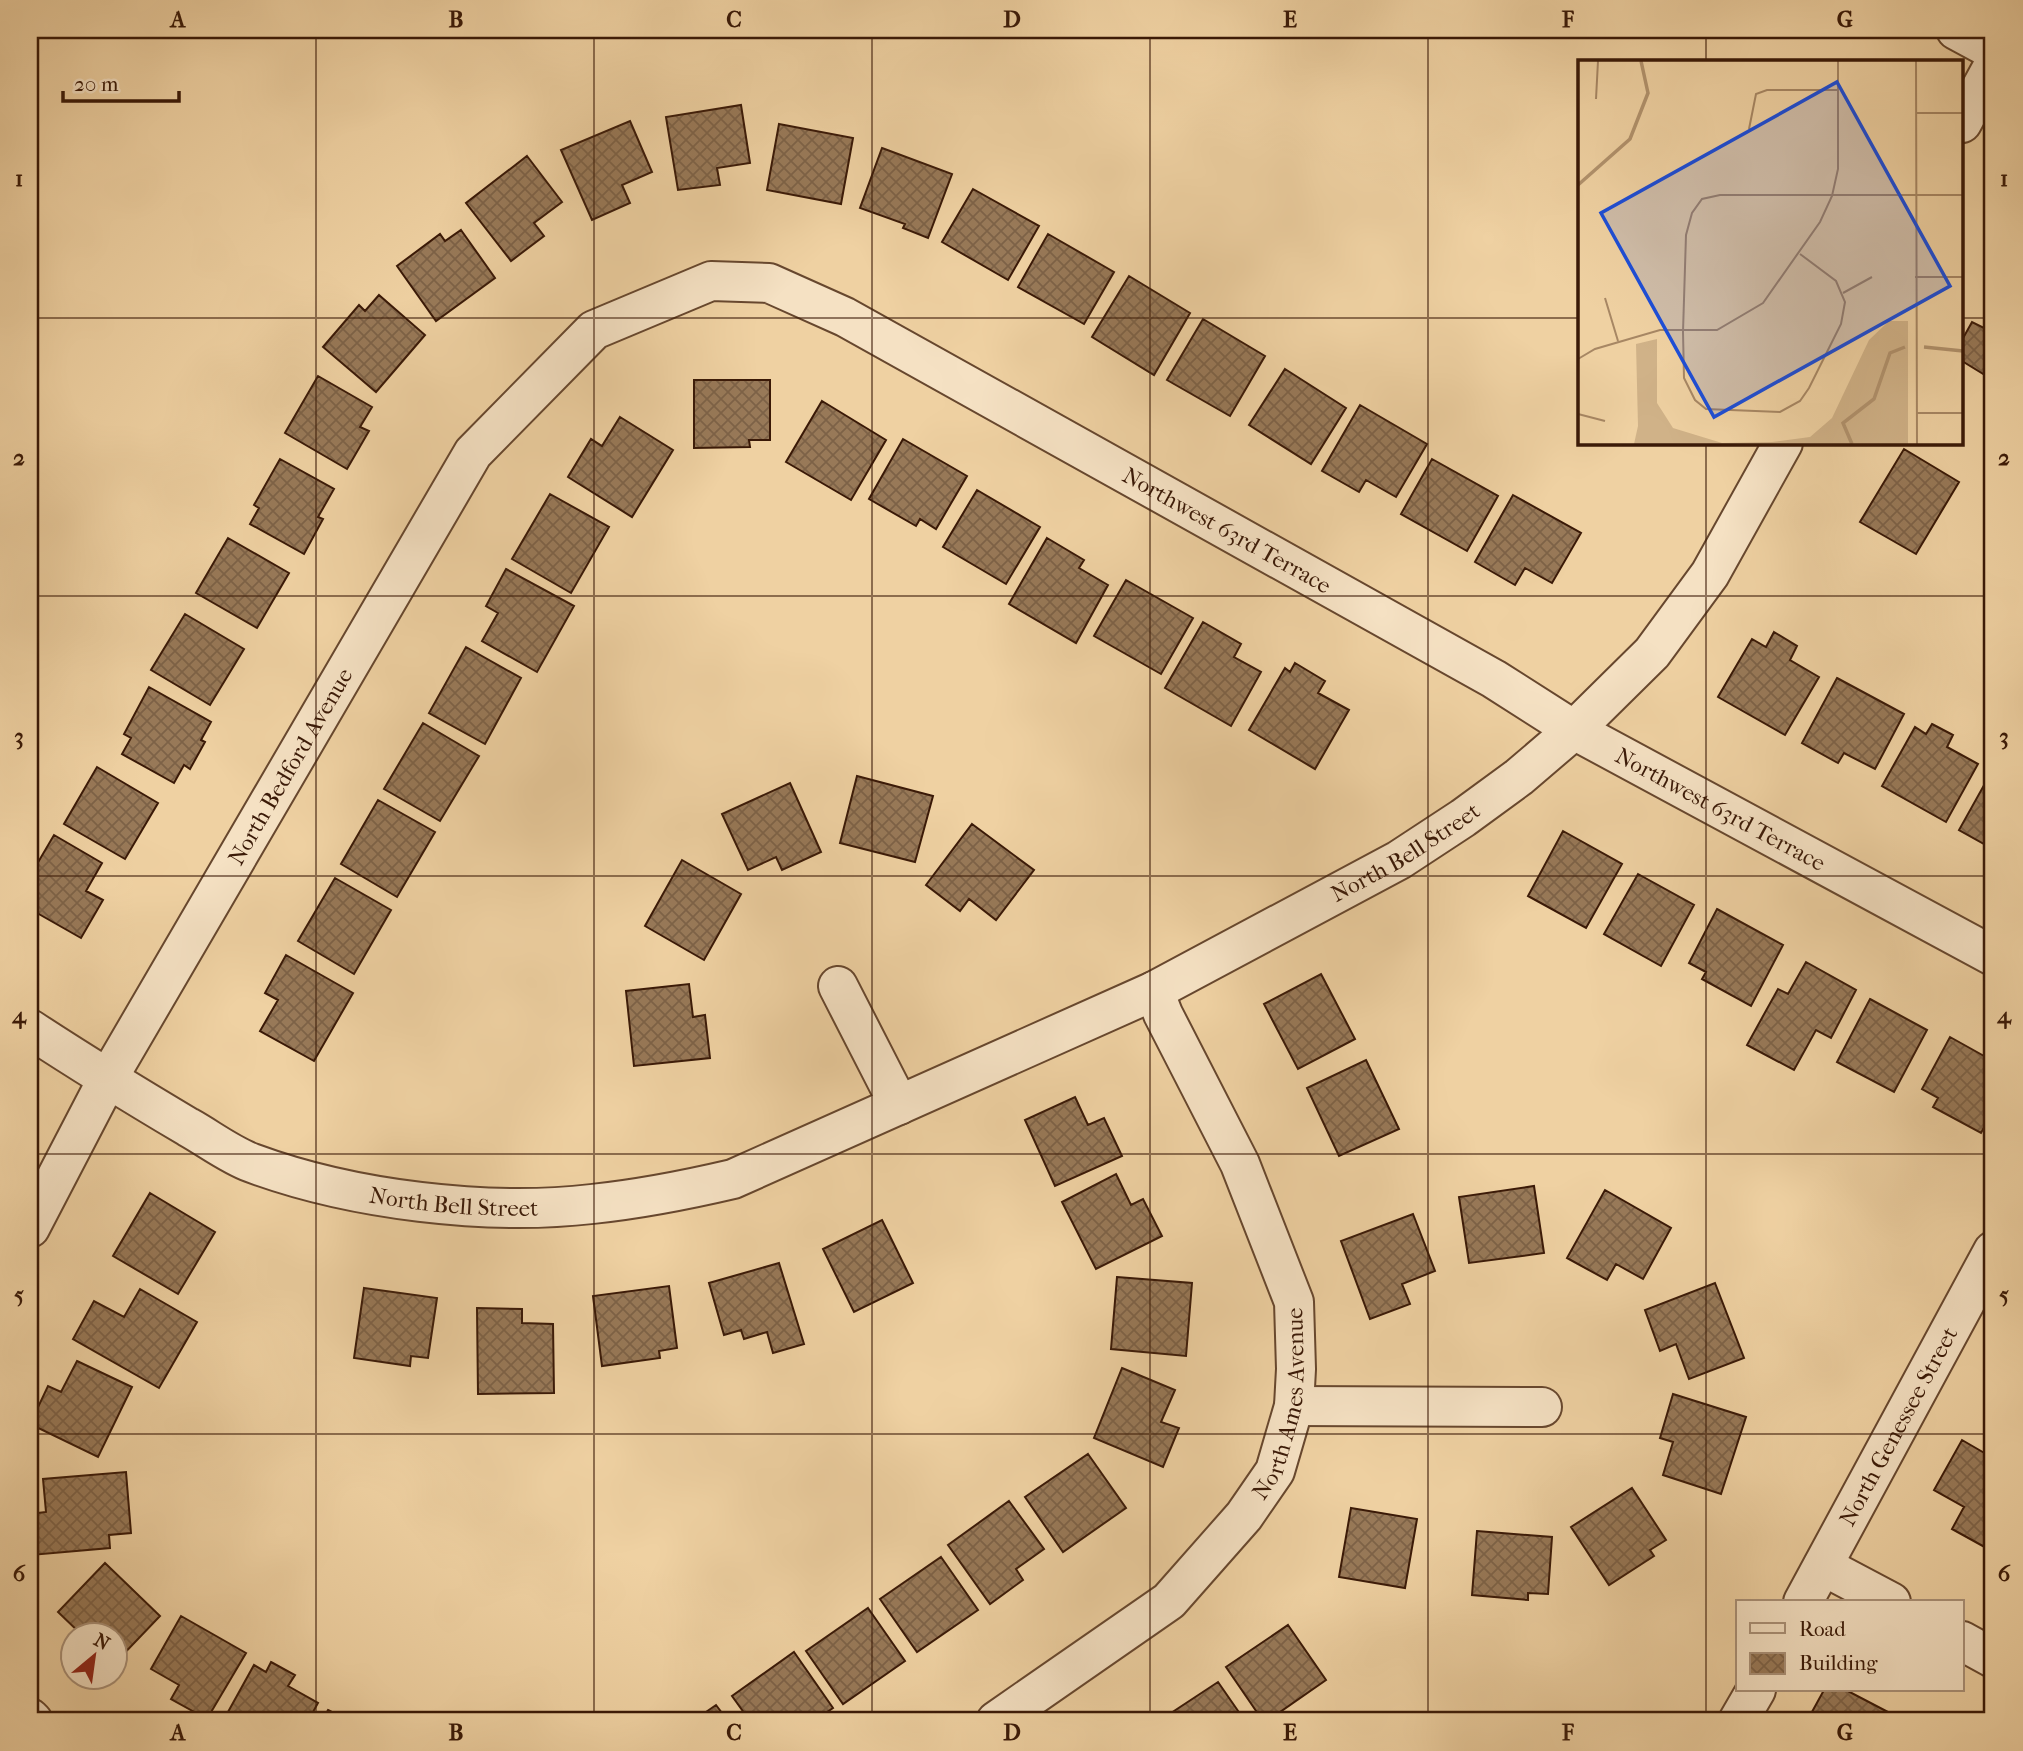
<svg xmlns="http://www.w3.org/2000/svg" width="2023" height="1751" viewBox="0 0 2023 1751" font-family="'IM FELL French Canon',serif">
<defs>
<pattern id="building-cross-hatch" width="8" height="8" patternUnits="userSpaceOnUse" patternTransform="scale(1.75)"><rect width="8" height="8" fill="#987958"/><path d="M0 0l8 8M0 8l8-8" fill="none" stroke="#7d6247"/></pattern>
</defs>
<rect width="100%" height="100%" fill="#efd1a2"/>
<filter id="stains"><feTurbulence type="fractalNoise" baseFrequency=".00286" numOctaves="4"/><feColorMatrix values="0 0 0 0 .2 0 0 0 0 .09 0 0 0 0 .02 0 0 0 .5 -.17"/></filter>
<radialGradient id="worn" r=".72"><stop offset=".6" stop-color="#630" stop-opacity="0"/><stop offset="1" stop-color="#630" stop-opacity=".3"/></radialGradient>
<path fill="url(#building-cross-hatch)" stroke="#3a1907" stroke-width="2" d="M741,105L750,163L717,168L720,185L678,190L666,117Z
M630,121L652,172L622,185L630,203L592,220L561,150Z
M779,124L853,138L841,204L767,190Z
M882,148L952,174L928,238L903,228L905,224L860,208Z
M527,156L562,202L534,223L544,236L511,261L466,203Z
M973,189L1039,226L1008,280L942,242Z
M461,230L495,278L436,321L397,266L440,234L445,241Z
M1048,234L1114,272L1084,324L1018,287Z
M1129,276L1190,313L1154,375L1092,337Z
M379,295L425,335L376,392L323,347L359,305L365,311Z
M1203,319L1265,356L1230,416L1167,380Z
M1993,321V380L1962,361V340L1972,322L1988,330Z
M1285,369L1346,408L1311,464L1249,425Z
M318,376L372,407L360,427L369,431L347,469L285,433Z
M694,380H770V440H749L750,447L694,448Z
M822,401L886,440L851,500L786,462Z
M1360,405L1427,444L1396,497L1366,480L1359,492L1322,471Z
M620,417L673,450L632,517L568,477L591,439L602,446Z
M903,439L967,476L936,529L920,519L916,526L869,499Z
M1904,449L1959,482L1916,554L1860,522Z
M280,459L334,489L318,517L323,519L304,554L250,524L259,508L254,505Z
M1432,459L1498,496L1467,551L1401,514Z
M977,490L1040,527L1006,584L943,547Z
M550,494L609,527L571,593L512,559Z
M1513,495L1581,533L1552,583L1525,568L1515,585L1475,562Z
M228,538L289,573L257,628L196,593Z
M1047,538L1084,560L1079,568L1108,585L1076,643L1009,604Z
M506,569L574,606L537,672L482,641L498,613L486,606Z
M1126,580L1193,618L1161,674L1094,636Z
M185,614L244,649L210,705L151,670Z
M1203,622L1241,644L1234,657L1261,672L1231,726L1165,688Z
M1774,632L1797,646L1790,660L1819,677L1785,735L1718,697L1752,639L1766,647Z
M466,647L521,678L485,744L429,713Z
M1295,663L1325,681L1318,693L1349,710L1315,769L1249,730L1285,668L1290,672Z
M1837,678L1904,714L1875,769L1844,753L1838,763L1802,743Z
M149,687L211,722L201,740L205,742L190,769L184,765L174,783L122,754L131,738L124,734Z
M423,723L479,756L440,821L384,789Z
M1932,724L1953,735L1947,747L1978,764L1946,822L1882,786L1915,727L1926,734Z
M97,767L158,803L125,859L64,824Z
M1993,769V849L1959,830Z
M857,776L933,796L915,862L840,843Z
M790,783L821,852L782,870L776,857L748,870L722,814Z
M378,800L435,832L397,897L341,864Z
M972,824L1034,870L996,920L969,899L960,911L926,885Z
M1563,831L1622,864L1586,928L1528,896Z
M54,835L102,863L86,891L103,900L81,938L30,909V876Z
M682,860L741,894L704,960L645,926Z
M1638,874L1694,905L1661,966L1604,934Z
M335,878L391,910L354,974L298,941Z
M1717,909L1783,945L1751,1006L1702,979L1706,972L1689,963Z
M286,955L353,993L314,1061L260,1031L278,1000L265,993Z
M1806,962L1856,990L1831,1038L1816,1030L1794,1070L1747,1045L1778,989L1788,994Z
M1321,974L1355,1039L1298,1069L1264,1004Z
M689,984L693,1017L705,1015L710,1058L634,1066L626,991Z
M1870,999L1927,1030L1894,1092L1837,1062Z
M1950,1037L1993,1061V1111L1981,1133L1933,1107L1938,1098L1922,1089Z
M1366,1060L1399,1129L1339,1156L1307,1088Z
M1075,1097L1088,1125L1104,1118L1122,1156L1055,1186L1025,1120Z
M1116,1174L1131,1205L1143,1199L1162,1236L1096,1269L1062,1202Z
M1534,1186L1544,1253L1469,1263L1459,1197Z
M1605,1190L1671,1228L1643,1279L1616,1264L1607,1280L1567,1258Z
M150,1193L215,1232L178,1294L113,1256Z
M1413,1214L1435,1271L1402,1284L1410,1304L1370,1319L1341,1241Z
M882,1220L913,1283L854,1312L823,1249Z
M779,1263L804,1344L773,1353L767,1332L744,1339L741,1330L724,1335L709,1283Z
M1117,1277L1192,1283L1186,1356L1111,1349Z
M1715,1283L1744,1358L1689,1379L1676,1344L1660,1351L1645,1310Z
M669,1286L677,1348L659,1351L660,1358L602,1366L593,1296Z
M364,1288L437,1298L428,1358L411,1356L410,1366L354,1358Z
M140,1289L197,1322L159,1388L73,1339L94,1301L124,1317Z
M477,1308L522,1309V1323L553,1324L554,1393L478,1394Z
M77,1361L132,1387L98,1457L30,1424L48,1386L61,1392Z
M1122,1368L1175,1390L1161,1422L1179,1428L1163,1467L1094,1438Z
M1673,1394L1746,1417L1721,1494L1663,1475L1673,1442L1660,1438Z
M1962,1440L1993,1458V1543L1990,1550L1952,1529L1964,1507L1934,1490Z
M1088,1454L1126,1508L1063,1552L1025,1497Z
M126,1472L131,1533L109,1535L110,1548L31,1555L30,1514L46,1512L43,1479Z
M1632,1488L1666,1540L1650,1550L1654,1556L1609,1585L1571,1527Z
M1009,1501L1044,1549L1016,1569L1023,1580L990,1604L948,1545Z
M1351,1508L1417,1519L1405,1588L1339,1577Z
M1477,1531L1552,1537L1548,1594L1528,1593V1600L1472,1595Z
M941,1557L978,1610L917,1652L880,1599Z
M105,1563L160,1616L116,1662V1636H83L58,1612Z
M868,1608L905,1661L843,1704L806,1651Z
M181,1616L246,1653L207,1719L171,1699L179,1685L151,1669Z
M1288,1625L1326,1680L1267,1721H1263L1226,1667Z
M794,1652L833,1708L814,1721H750L732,1696Z
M271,1662L295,1675L288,1686L318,1703L308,1721H223L254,1665L266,1672Z
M1218,1682L1245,1721H1168L1165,1717Z
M1824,1690H1846L1888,1712L1883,1721H1807Z
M716,1705L728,1721H693Z
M328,1710L349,1721H322Z"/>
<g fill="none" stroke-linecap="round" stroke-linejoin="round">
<defs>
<g id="minor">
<path d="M1956,30L1993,50"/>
<path d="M1962,123L1993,66"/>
<path d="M838,986L899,1105"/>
<path id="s1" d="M30,1029C82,1063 134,1095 188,1127C208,1138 230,1155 252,1163C352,1200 487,1216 592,1204C640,1199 686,1190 733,1179L1154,991L1399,860L1463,818L1519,777L1574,730L1652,653L1710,574L1783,443"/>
<path id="s2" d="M30,1228L107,1080L473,453L594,330L711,281L769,283L845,317L1494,679L1574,730L1993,956"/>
<path d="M1294,1406L1542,1407"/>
<path d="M1823,1566L1891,1602"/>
<path id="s3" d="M1803,1602L1993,1251"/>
<path d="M1962,1641L1993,1658"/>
<path d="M30,1718L33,1721"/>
<path id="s4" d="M996,1721L1169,1601L1244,1516L1275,1471L1294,1406L1296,1369L1294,1302L1240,1164L1163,1014L1154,991"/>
<path d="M1738,1721L1756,1690"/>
</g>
</defs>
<use href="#minor" stroke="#67472e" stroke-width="42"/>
<use href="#minor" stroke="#f5e1c3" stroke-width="38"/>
</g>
<path fill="none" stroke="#3a1907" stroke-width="2" stroke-opacity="0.55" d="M316,30V1721M594,30V1721M872,30V1721M1150,30V1721M1428,30V1721M1706,30V61M30,318H1580M1962,318H1993M1706,443V1721M30,596H1993M30,876H1993M30,1154H1993M30,1434H1993"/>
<g text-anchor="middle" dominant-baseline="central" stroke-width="5" stroke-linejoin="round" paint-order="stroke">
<g font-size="23" fill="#3a1907" stroke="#f5e1c3">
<text stroke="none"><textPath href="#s2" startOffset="1771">Northwest 63rd Terrace</textPath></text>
<text stroke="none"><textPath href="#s2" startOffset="530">North Bedford Avenue</textPath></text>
<text stroke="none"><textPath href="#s2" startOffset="2338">Northwest 63rd Terrace</textPath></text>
<text stroke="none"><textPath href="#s1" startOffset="1496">North Bell Street</textPath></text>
<text stroke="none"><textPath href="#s1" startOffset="466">North Bell Street</textPath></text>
<text stroke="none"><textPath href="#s4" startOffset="446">North Ames Avenue</textPath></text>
<text stroke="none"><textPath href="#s3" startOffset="200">North Genessee Street</textPath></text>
</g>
</g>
<g transform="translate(1578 60)">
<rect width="385" height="385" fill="#efd1a2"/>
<path d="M311,261H330V384H56L60,366L58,284L79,279V343L95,368L144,383L194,382L232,377L254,358L291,280Z" fill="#d0b288"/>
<path fill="none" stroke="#b1926d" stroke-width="3.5" d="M0,125L52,79L70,33L63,1M346,287L385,291M274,384L265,363L296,339L312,293L327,287"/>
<path fill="none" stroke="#a78764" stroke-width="2" d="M338,1L339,384M18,39L20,1M339,53H385M171,69L178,34L189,30H260M222,194L258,221L267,242L263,264L231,328L222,341L202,352L128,349L117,340L106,318L105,272L108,175L114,153L124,139L142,135H385M337,217H385M265,233L294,217M27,238L40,281M0,299L17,289L82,270H139L185,243L242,162L254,136L260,109V1M338,353H385M0,354L27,361"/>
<path fill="#1d4ed8" fill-opacity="0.15" stroke="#1d4ed8" stroke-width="3.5" d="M259,22L372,226L136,357L23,153Z"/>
<rect width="385" height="385" fill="none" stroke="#3a1907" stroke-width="3.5"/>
</g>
<rect width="2023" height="1751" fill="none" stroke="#efd1a2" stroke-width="77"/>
<rect x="1736" y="1600" width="228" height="91" fill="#f5e1c3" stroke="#aa9178" stroke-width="2"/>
<rect x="1750" y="1623" width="35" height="10" fill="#f5e1c3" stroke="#aa9178" stroke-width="2"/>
<text x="1799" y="1636" font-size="21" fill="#3a1907">Road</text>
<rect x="1750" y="1653" width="35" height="21" fill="url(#building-cross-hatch)" stroke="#aa9178" stroke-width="2"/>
<text x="1799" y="1670" font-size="21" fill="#3a1907">Building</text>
<g transform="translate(94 1656) rotate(29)"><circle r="33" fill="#f5e1c3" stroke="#aa9178" stroke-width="2"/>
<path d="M0-5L12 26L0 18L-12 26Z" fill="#8f2418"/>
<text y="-10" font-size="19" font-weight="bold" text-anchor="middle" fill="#3a1907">N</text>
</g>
<path d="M63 91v10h116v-10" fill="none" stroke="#3a1907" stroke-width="3.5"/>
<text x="74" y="91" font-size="21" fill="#3a1907" stroke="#f5e1c3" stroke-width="5" paint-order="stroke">20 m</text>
<rect x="38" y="38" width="1946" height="1674" fill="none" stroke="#3a1907" stroke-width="2.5"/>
<g font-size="23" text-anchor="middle" font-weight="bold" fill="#3a1907">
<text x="178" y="27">A</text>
<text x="456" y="27">B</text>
<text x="734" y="27">C</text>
<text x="1012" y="27">D</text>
<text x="1290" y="27">E</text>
<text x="1568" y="27">F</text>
<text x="1845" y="27">G</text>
<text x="19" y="186">1</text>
<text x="2004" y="186">1</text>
<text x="19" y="465">2</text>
<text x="2004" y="465">2</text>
<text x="19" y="744">3</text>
<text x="2004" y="744">3</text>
<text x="19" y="1023">4</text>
<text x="2004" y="1023">4</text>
<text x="19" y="1302">5</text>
<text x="2004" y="1302">5</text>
<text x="19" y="1581">6</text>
<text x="2004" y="1581">6</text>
<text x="178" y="1740">A</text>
<text x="456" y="1740">B</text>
<text x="734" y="1740">C</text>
<text x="1012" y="1740">D</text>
<text x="1290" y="1740">E</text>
<text x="1568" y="1740">F</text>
<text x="1845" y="1740">G</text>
</g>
<rect width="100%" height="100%" filter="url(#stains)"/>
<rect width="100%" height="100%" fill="url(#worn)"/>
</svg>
